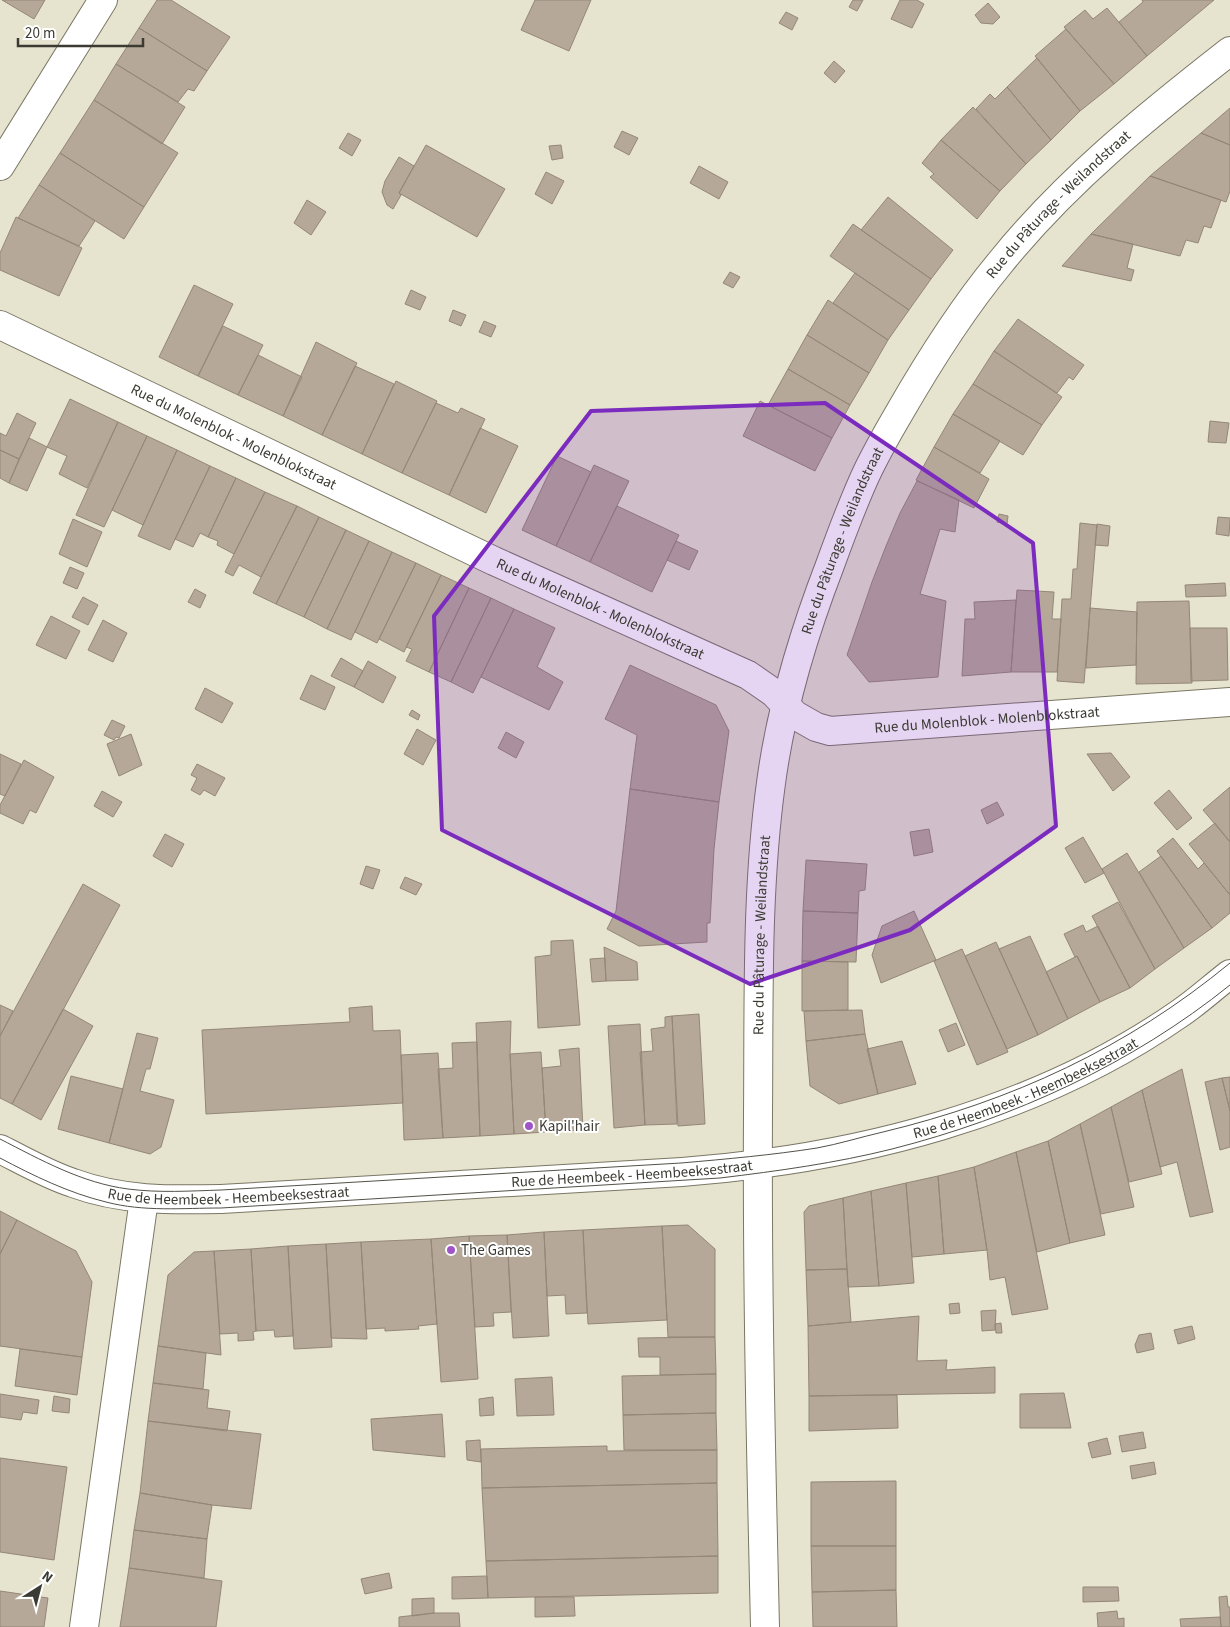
<svg xmlns="http://www.w3.org/2000/svg" width="1230" height="1627" viewBox="0 0 1230 1627" font-family="'Source Sans 3',sans-serif">
<rect width="100%" height="100%" fill="#e6e3cf"/>
<path fill="#b6a898" stroke="#948778" d="M2,0H45L34,19Z
M157,0H171L230,37L207,71L139,28Z
M535,0H591L569,51L521,30Z
M853,0H863L857,11L849,7Z
M900,0H917L924,4L912,28L891,19Z
M1142,0H1214L1147,56L1119,22L1143,2Z
M988,3L1000,17L993,24L981,23L975,15Z
M1107,8L1147,56L1114,84L1064,27L1085,10L1093,19Z
M786,12L798,18L792,30L779,23Z
M139,28L207,71L194,91L188,89L178,102L116,64Z
M1066,29L1114,84L1080,111L1035,56Z
M1037,58L1080,111L1051,140L1007,87Z
M834,61L845,71L835,83L824,73Z
M116,64L185,107L162,144L94,100Z
M1007,87L1051,140L1026,164L976,109L990,94L995,99Z
M94,100L178,153L144,207L60,153Z
M973,107L1026,164L1000,191L941,140Z
M1230,108V145L1201,133Z
M622,131L638,138L629,155L614,147Z
M348,133L361,140L352,156L339,148Z
M1201,133L1230,145V191L1226,202L1150,176Z
M941,140L1000,191L977,219L930,177L934,174L922,163Z
M426,145L505,189L477,237L399,193Z
M561,145L563,158L552,160L549,146Z
M60,153L144,207L124,239L39,185Z
M399,157L414,166L399,193L401,195L393,209L387,205L382,192L385,181Z
M699,166L728,182L719,199L690,183Z
M546,172L564,181L552,204L535,194Z
M1150,176L1221,200L1211,228L1204,226L1198,243L1186,240L1180,256L1091,234Z
M39,185L95,221L79,246L18,218Z
M888,197L953,250L931,279L861,230Z
M307,200L326,212L311,235L294,223Z
M16,217L82,248L59,296L0,270V253Z
M853,224L931,279L909,310L830,256Z
M1091,234L1133,244L1127,268L1134,270L1131,281L1062,266Z
M730,272L740,277L733,288L723,283Z
M855,273L909,310L888,340L833,303Z
M194,285L233,304L198,376L159,357Z
M411,290L426,297L420,310L405,304Z
M828,300L888,340L869,373L807,335Z
M453,310L466,315L461,326L449,321Z
M1018,319L1084,365L1073,380L1069,377L1057,393L994,351Z
M484,321L496,326L491,337L479,332Z
M223,326L263,345L238,395L198,376Z
M807,335L869,373L850,405L788,369Z
M316,342L357,363L322,435L283,416Z
M994,351L1062,397L1042,425L973,384Z
M258,355L302,377L283,416L238,395Z
M355,366L394,384L362,454L322,435Z
M788,369L850,405L832,438L768,405Z
M396,381L437,401L402,473L362,454Z
M973,384L1042,425L1023,455L953,414Z
M70,399L118,422L87,488L59,474L67,456L47,447Z
M760,401L832,438L815,471L743,436Z
M436,403L458,413L461,408L485,419L449,495L402,473Z
M17,413L36,423L19,459L0,450V433L6,436Z
M953,414L1000,441L980,473L934,447Z
M1210,421L1229,423L1226,443L1208,442Z
M118,422L147,436L104,527L76,515Z
M480,428L518,446L486,513L449,495Z
M147,436L177,450L143,525L112,510Z
M29,438L47,447L27,491L9,483Z
M934,447L989,479L974,508L916,480Z
M0,450L19,459L9,483L0,478Z
M177,450L210,466L170,550L138,536Z
M557,456L591,472L556,546L522,530Z
M594,465L629,481L590,562L556,546Z
M210,466L236,478L208,537L200,533L193,547L175,539Z
M236,478L265,492L234,554L217,545L218,541L208,537Z
M917,481L959,500L955,532L940,529L920,594L946,601L938,677L869,682L847,655L872,582L886,546L900,513Z
M265,492L297,506L261,577L239,565L233,576L225,572Z
M297,506L319,517L276,604L253,593Z
M617,506L679,535L652,592L590,562Z
M999,514L1008,516L1007,524L997,522Z
M319,517L346,530L304,617L276,604Z
M1218,517L1230,518L1229,536L1216,534Z
M73,519L102,532L87,567L59,554Z
M1080,523L1097,525L1084,683L1057,681L1062,599H1071L1073,569H1077Z
M1097,524L1110,526L1108,546L1095,545Z
M346,530L369,541L327,629L304,617Z
M369,541L392,552L351,640L327,629Z
M676,541L698,551L689,570L667,560Z
M392,552L416,563L377,643L355,632Z
M416,563L441,575L404,652L379,639Z
M70,567L84,573L77,589L63,583Z
M441,575L469,588L429,672L406,661L412,649L406,647Z
M1225,583L1226,596L1186,597L1185,585Z
M469,588L491,598L451,682L429,672Z
M195,589L206,595L200,608L188,602Z
M1017,590L1054,592L1052,619H1061L1057,672H1011Z
M83,597L98,605L88,625L72,617Z
M491,598L514,609L473,693L451,682Z
M1016,600L1011,672L962,676L965,619H975L974,602Z
M1189,601L1192,683L1136,684L1137,602Z
M1090,608L1137,612L1136,665L1086,668Z
M514,609L555,628L537,667L563,682L549,710L481,677Z
M51,616L80,631L66,659L36,645Z
M103,620L127,633L113,662L88,650Z
M1190,628H1227L1228,680L1191,681Z
M341,658L363,671L354,687L331,676Z
M368,661L396,677L383,703L354,687Z
M630,665L716,705L729,731L719,802L630,789L637,735L605,719Z
M311,675L335,687L325,710L300,699Z
M205,688L233,703L222,723L195,709Z
M412,710L420,715L418,720L409,715Z
M112,720L125,726L119,738L116,737L114,740L104,735Z
M417,729L436,740L423,765L404,754Z
M506,732L524,742L516,758L498,748Z
M131,734L142,765L119,776L107,744Z
M1111,753L1130,777L1113,791L1087,754Z
M0,754L21,764L5,796L0,794Z
M24,760L54,777L36,813L30,810L23,824L0,813V805Z
M197,764L225,778L215,796L204,790L200,795L191,790L197,778L191,775Z
M1230,787V842L1203,810Z
M630,789L719,802L714,849L710,923H707V942L639,946L607,929L616,911Z
M1169,790L1192,818L1177,830L1154,803Z
M102,791L122,802L113,817L94,806Z
M997,802L1004,815L987,824L981,810Z
M1215,823L1230,842V895L1189,844Z
M929,829L933,852L914,856L910,832Z
M165,834L184,844L172,867L153,856Z
M1083,837L1104,873L1085,883L1065,848Z
M1173,838L1198,869L1204,863L1230,895V913L1212,928L1157,851Z
M1127,853L1184,948L1155,969L1102,869Z
M1161,856L1212,928L1184,948L1139,872Z
M806,860L867,864L865,890L859,891L858,913L803,911Z
M366,866L380,870L373,889L360,884Z
M405,877L422,884L416,895L400,888Z
M83,884L120,905L12,1104L0,1098V1036Z
M1118,902L1155,969L1130,988L1092,916Z
M803,911L858,913L856,962L802,961Z
M914,911L936,960L881,983L872,955L882,926Z
M1083,925L1086,932L1098,926L1130,988L1100,1002L1077,956L1075,957L1064,934Z
M1030,936L1068,1019L1038,1035L999,949Z
M573,940L580,1025L538,1028L535,957L551,955V941Z
M996,942L1038,1035L1007,1049L965,956Z
M604,947L637,962L638,980L606,981Z
M962,949L1008,1052L977,1065L934,961Z
M1077,956L1100,1002L1068,1019L1046,972Z
M605,958L606,981L592,982L590,959Z
M802,961L848,962V1010L802,1011Z
M0,1005L13,1011L0,1036Z
M372,1006L373,1031L400,1030L403,1103L206,1114L202,1030L350,1022L349,1008Z
M63,1009L93,1026L41,1120L12,1104Z
M862,1010L865,1034L806,1041L804,1011Z
M699,1014L705,1124L678,1126L672,1016Z
M672,1016L677,1124L645,1125L640,1052L653,1051L651,1029L665,1027V1017Z
M511,1021L510,1054L514,1134L480,1136L476,1023Z
M956,1023L965,1045L948,1052L939,1030Z
M640,1024L645,1125L614,1128L608,1026Z
M137,1033L158,1038L150,1069H146L140,1091L174,1100L161,1147L150,1154L109,1143Z
M865,1034L878,1094L839,1104L810,1086L806,1041Z
M902,1041L916,1084L878,1094L867,1049Z
M477,1042L480,1136L443,1138L438,1069L453,1068L452,1043Z
M579,1048L583,1130L546,1132L542,1068L561,1066L559,1050Z
M541,1052L546,1132L514,1134L510,1054Z
M438,1053L443,1138L404,1140L401,1055Z
M1182,1069L1213,1212L1190,1217L1177,1162L1160,1167L1142,1090Z
M71,1076L123,1089L109,1143L58,1129Z
M1230,1077V1111L1222,1078Z
M1222,1078L1230,1111V1147L1220,1150L1205,1082Z
M1142,1090L1162,1174L1129,1182L1111,1107Z
M1111,1107L1134,1207L1101,1214L1080,1124Z
M1080,1124L1105,1235L1070,1243L1048,1141Z
M1048,1141L1070,1243L1037,1252L1016,1152Z
M1016,1152L1048,1309L1012,1315L1005,1277L990,1280L987,1250L974,1167Z
M974,1167L987,1250L944,1254L938,1176Z
M938,1176L944,1254L912,1257L906,1183Z
M906,1183L914,1283L879,1286L871,1191Z
M871,1191L879,1286L848,1287L843,1198Z
M843,1198L847,1269L806,1270L804,1212L809,1206Z
M0,1211L17,1220L0,1254Z
M17,1220L76,1251L92,1282L82,1357L0,1346V1254Z
M688,1225L715,1249V1337H668L662,1226Z
M662,1226L667,1320L588,1324L583,1230Z
M583,1230L587,1313L566,1314L565,1295L547,1296L544,1232Z
M544,1232L549,1336L513,1338L507,1235Z
M507,1235L511,1312L493,1313L494,1326L475,1327L469,1236Z
M469,1236L478,1379L441,1382L431,1239Z
M431,1239L437,1324L418,1326L419,1329L385,1331V1328L366,1329L361,1242Z
M361,1242L367,1339L331,1338L326,1244Z
M326,1244L332,1347L294,1349L288,1246Z
M288,1246L293,1336L275,1337L274,1330L256,1331L251,1249Z
M251,1249L256,1331L253,1332L254,1340L238,1341V1333L220,1334L214,1251Z
M214,1251L221,1355L158,1346L168,1275L194,1252Z
M847,1269L851,1322L808,1326L806,1270Z
M959,1303L960,1313L950,1314L949,1304Z
M996,1310L995,1330L982,1331L981,1311Z
M919,1316L917,1361L947,1360L946,1370L995,1367V1393L809,1396L808,1326Z
M1001,1323L1002,1333H996L995,1324Z
M1192,1326L1195,1339L1178,1344L1174,1330Z
M1151,1333L1154,1349L1137,1353L1135,1345L1139,1335Z
M715,1337L716,1374L660,1375V1357H639L638,1338Z
M158,1346L206,1353L203,1389L153,1383Z
M20,1349L82,1357L77,1395L15,1386Z
M716,1374V1413L623,1415L622,1376Z
M552,1377L554,1415L517,1416L515,1379Z
M153,1383L209,1390L207,1408L230,1411L227,1431L148,1421Z
M1064,1393L1071,1428H1020V1394Z
M0,1394L39,1400L37,1414L23,1412L21,1420L0,1417Z
M897,1395L898,1428L809,1431V1396Z
M54,1396L70,1399L69,1413L52,1411Z
M493,1397L494,1415L480,1416L479,1399Z
M716,1413L717,1450H624L623,1415Z
M442,1414L445,1457L373,1450L371,1419Z
M148,1421L261,1434L251,1509L212,1505L140,1493Z
M1143,1432L1146,1448L1122,1452L1119,1436Z
M1107,1438L1111,1454L1092,1458L1088,1443Z
M480,1440L481,1462L467,1460L466,1441Z
M607,1446V1451L717,1450V1483L482,1488L481,1449Z
M0,1458L67,1467L54,1560L0,1552Z
M1154,1462L1156,1474L1132,1479L1130,1466Z
M896,1481V1546H811V1482Z
M717,1483L718,1556L486,1561L482,1488Z
M140,1493L212,1505L207,1539L134,1530Z
M134,1530L207,1539L204,1578L129,1568Z
M811,1546H896V1590L812,1592Z
M718,1556V1593L488,1598L486,1561Z
M129,1568L222,1581L216,1627H120Z
M389,1573L392,1588L365,1594L361,1579Z
M487,1576L488,1598L452,1599V1577Z
M1083,1587H1118L1119,1601L1083,1602Z
M896,1590L897,1627H813L812,1592Z
M0,1591L48,1598L44,1627H0Z
M1227,1596L1228,1607H1230V1627H1221L1219,1597Z
M535,1597H574L575,1616L535,1617Z
M434,1598V1613L412,1616V1599Z
M1117,1611L1118,1619L1124,1618V1627H1098L1097,1613Z
M434,1613H459L460,1627H399V1617Z
M1220,1617L1221,1627H1181L1180,1619Z"/>
<g fill="none" stroke-linecap="round" stroke-linejoin="round">
<defs>
<g id="street">
<path d="M0,166L103,0"/>
<path id="s1" d="M0,325L494,561L748,675L774,693L795,715L816,727L830,731L1230,702"/>
<path id="s2" d="M0,1149C24,1161 48,1175 73,1183C122,1201 169,1200 221,1199L682,1172C855,1159 1035,1114 1179,1014C1197,1002 1213,987 1230,974"/>
<path d="M84,1627L144,1199"/>
</g>
<g id="secondary">
<path id="s3" d="M765,1627C761,1456 757,1285 758,1113C759,1003 756,892 771,783C781,708 803,635 830,565C842,532 854,499 869,468C878,450 888,432 898,415C929,361 961,310 1000,263C1066,181 1148,115 1230,51"/>
</g>
</defs>
<use href="#street" stroke="#7a7765" stroke-width="30"/>
<use href="#secondary" stroke="#7a7765" stroke-width="30"/>
<use href="#street" stroke="#fff" stroke-width="28"/>
<use href="#secondary" stroke="#fff" stroke-width="28"/>
<path stroke="#535249" stroke-width="1" d="M0,1139C41,1160 82,1183 128,1189C159,1193 190,1191 221,1190L681,1163C727,1159 772,1155 817,1148C839,1144 861,1137 883,1132C1012,1101 1127,1048 1230,963
M0,1158C34,1176 69,1193 106,1202C144,1212 183,1208 221,1208L720,1178C778,1171 836,1163 892,1149C1014,1118 1132,1064 1230,985"/>
</g>
<path fill="#7b2cbf" fill-opacity="0.2" stroke="#7b2cbf" stroke-width="4" stroke-linejoin="round" d="M825,403L1033,543L1056,826L910,930L750,984L442,830L434,616L591,411Z"/>
<g fill="#9e55c8" stroke="#fff" stroke-width="2">
<circle cx="529" cy="1126" r="5"/>
<circle cx="451" cy="1250" r="5"/>
</g>
<g text-anchor="middle" dominant-baseline="central" stroke-width="4" stroke-linejoin="round" paint-order="stroke">
<g font-size="15" fill="#3c3b33" stroke="#fff">
<text stroke="none"><textPath href="#s3" startOffset="1502">Rue du Pâturage - Weilandstraat</textPath></text>
<text stroke="none"><textPath href="#s1" startOffset="259">Rue du Molenblok - Molenblokstraat</textPath></text>
<text stroke="none"><textPath href="#s3" startOffset="1098">Rue du Pâturage - Weilandstraat</textPath></text>
<text stroke="none"><textPath href="#s1" startOffset="664">Rue du Molenblok - Molenblokstraat</textPath></text>
<text stroke="none"><textPath href="#s1" startOffset="1084">Rue du Molenblok - Molenblokstraat</textPath></text>
<text stroke="none"><textPath href="#s3" startOffset="692">Rue du Pâturage - Weilandstraat</textPath></text>
<text stroke="none"><textPath href="#s2" startOffset="1048">Rue de Heembeek - Heembeeksestraat</textPath></text>
<text stroke="none"><textPath href="#s2" startOffset="642">Rue de Heembeek - Heembeeksestraat</textPath></text>
<text stroke="none"><textPath href="#s2" startOffset="238">Rue de Heembeek - Heembeeksestraat</textPath></text>
</g>
<g font-size="15" fill="#3c3b33" stroke="#fff" text-anchor="start">
<text x="539" y="1126">Kapil'hair</text>
<text x="461" y="1250">The Games</text>
</g>
</g>
<g transform="translate(40 1587) rotate(36)" stroke="#ffffff" stroke-width="4" paint-order="stroke">
<path d="M0-4L9 19L0 12L-9 19Z" fill="#3c3b33"/>
<text y="-8" font-size="14" font-weight="bold" text-anchor="middle" fill="#3c3b33">N</text>
</g>
<path d="M18 38v8h125v-8" fill="none" stroke="#3c3b33" stroke-width="2.5"/>
<text x="25" y="38" font-size="15" fill="#3c3b33" stroke="#ffffff" stroke-width="4" paint-order="stroke">20 m</text>
</svg>
